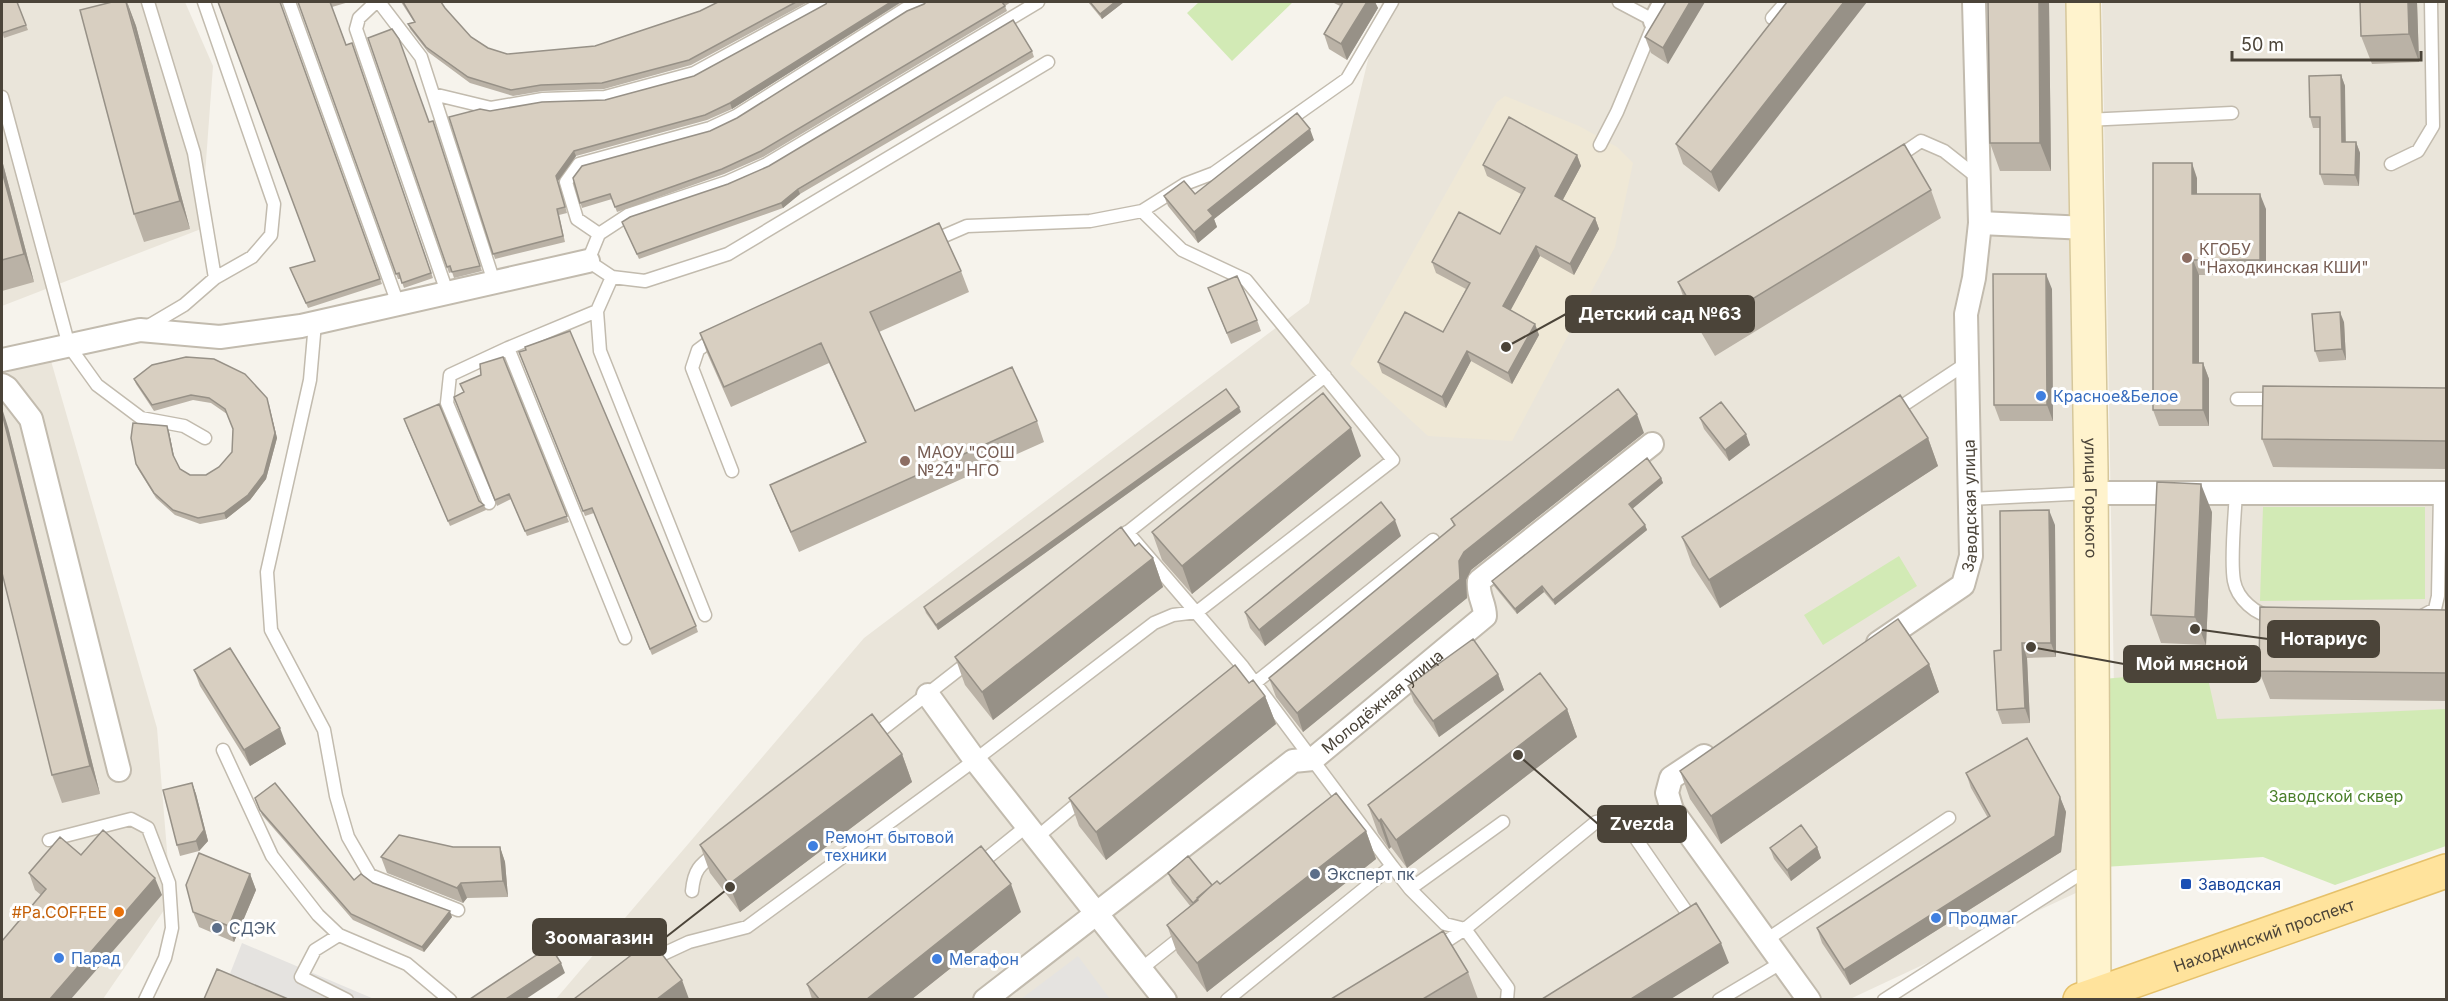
<svg xmlns="http://www.w3.org/2000/svg" width="2448" height="1001" viewBox="0 0 2448 1001" font-family="Inter,sans-serif">
<rect width="100%" height="100%" fill="#f6f3ec"/>
<path fill="#eae5da" d="M2,2H185L213,66L201,229L2,306Z
M1382,2H2071L2078,892L1850,999L555,1000L864,638L1309,303Z
M2102,2H2446V795L2116,804Z
M49,354L157,728L171,900L103,999H2V375Z"/>
<path fill="#efe8d6" d="M1505,96L1579,126L1617,147L1633,163L1615,247L1512,441L1428,436L1350,364L1497,102Z"/>
<path fill="#d2eab5" d="M1199,2H1293L1232,61L1187,13Z
M2263,507H2425V599L2260,601Z
M1899,556L1917,586L1823,645L1804,615Z
M2206,670L2217,719L2446,709V846L2335,885L2263,857L2104,867L2103,679Z"/>
<path fill="#e5e3e0" d="M242,943L374,999H248L224,989Z
M1078,956L1110,999H1021Z"/>
<g fill="none" stroke-linecap="round" stroke-linejoin="round">
<defs>
<path id="lane" d="M148,2L194,153L215,278
M289,2L398,304
M376,2L359,18L356,29L447,292
M379,2L421,57L494,282
M1038,2L767,164L727,182L628,215L599,234L588,261L612,277L645,281L728,254L1048,62
M1772,18L1786,2
M433,94L491,108L543,99L605,97L694,73L824,2
M2,97L69,346L97,385L141,418L184,426L205,438
M2086,120L2232,113
M1600,145L1617,112L1655,21L1619,2
M1896,158L1921,141L1944,151L1977,177
M2391,164L2418,151L2433,126L2431,2
M599,234L577,219L566,182L579,164L710,128L736,116L905,9L922,2
M930,242L967,226L1090,221L1142,211L1185,184L1214,173L1347,79L1392,2
M612,277L597,311L600,351L705,615
M597,311L508,348L625,638
M315,323L310,380L267,572L271,630L324,730L336,796L348,837L370,875L458,910
M145,328L184,305L215,278L252,257L271,235L274,204L204,2
M717,336L698,350L692,368L732,471
M2237,399H2277
M1893,412L1967,363
M2236,491C2235,515 2230,560 2234,581C2237,598 2256,616 2273,616
M1970,499L2090,493
M489,503L447,403L450,375L508,348
M1127,532L1243,667L1392,866
M1114,543L1325,376
M2420,617L2435,609L2438,596L2440,493
M1255,683L1433,540
M871,738L971,660
M223,750L272,856L318,915L339,935L407,964L450,1000
M1036,838L1084,798
M49,840L131,819L148,828L169,883L172,928L165,958L145,1000
M976,867L1027,826
M1410,889L1445,924L1465,929
M692,891C694,869 700,865 717,852
M339,935L315,950L301,977L347,1000
M1766,940L1949,818
M1436,948L1465,929
M648,961L689,942L747,927L975,760L1154,623L1173,615L1197,612L1393,460L1246,280L1182,250L1142,211
M1141,969L1185,934
M1227,1000L1392,866L1410,889L1503,822
M1507,1000L1508,988L1465,929L1596,822L1621,817L1688,914
M1719,1000L1781,963
M1884,1000L2077,876"/>
<g id="street">
<path d="M1655,21L1665,2"/>
<path d="M1980,223L2087,228"/>
<path d="M2,360L140,330L220,337L301,326L588,261"/>
<path d="M2,385L7,388L31,419L119,770"/>
<path d="M2091,493H2446"/>
<path id="s1" d="M1878,643L1963,585L1971,556L1966,314L1974,278L1980,223L1974,2"/>
<path d="M928,695L975,760L1165,1000"/>
<path d="M1704,756L1671,778L1667,793L1672,810L1809,1000"/>
<path id="s2" d="M985,1000L1293,761L1313,759L1485,616C1485,603 1477,595 1479,581L1652,444"/>
</g>
<g id="secondary">
<path id="s3" d="M2083,2L2091,470L2094,994"/>
</g>
<g id="primary">
<path id="s4" d="M2080,1000L2446,871"/>
</g>
</defs>
<use href="#lane" stroke="#c2bbae" stroke-width="15"/>
<use href="#street" stroke="#c2bbae" stroke-width="26"/>
<use href="#secondary" stroke="#d6c79b" stroke-width="36"/>
<use href="#primary" stroke="#e6c16a" stroke-width="36"/>
<use href="#lane" stroke="#fff" stroke-width="12"/>
<use href="#street" stroke="#fff" stroke-width="22"/>
<use href="#secondary" stroke="#fff3cd" stroke-width="33"/>
<use href="#primary" stroke="#ffe39c" stroke-width="33"/>
</g>
<path fill="#bab2a6" d="M17,2L28,30L4,38L2,32Z
M127,2L136,26L190,229L144,242L134,214Z
M218,2H282L281,5L382,284L308,308L292,273L315,261Z
M298,2H349L332,7L346,45L352,43L433,278L404,288L401,279H398Z
M401,2H441L445,8L471,37L488,48L507,54L595,46L700,11L718,2H808L691,65L604,89L543,91L513,96L470,83L428,52L410,29L408,24L414,22Z
M827,2H902L732,109L707,120L576,156L558,181L567,213L559,215L565,242L495,259L449,117L490,111L605,100L694,76L826,4Z
M926,2H1011L1005,6L1007,11L763,157L724,174L617,212L612,199L582,208L573,178L710,131L737,118L924,4Z
M1088,2H1124L1102,19Z
M1332,2H1375L1378,8L1347,60L1329,49L1324,34L1340,6Z
M1666,2L1668,64L1651,53L1645,37Z
M1787,2L1719,192L1683,164L1676,144Z
M2049,2L2051,171H2000L1990,143Z
M2417,2L2419,62L2372,64L2361,36Z
M399,39L482,271L454,278L452,272L449,273L447,267Z
M1032,51L1034,57L800,194L783,208L639,259L622,222L728,184Z
M2341,75L2345,86V142H2356L2360,153L2359,186L2324,185L2320,174V128H2313L2310,117Z
M1314,140L1214,219L1217,227L1198,243L1168,206L1164,196L1195,194Z
M1577,155L1581,166L1562,201L1595,218L1599,229L1574,275L1540,256L1510,310L1535,324L1539,335L1512,384L1471,361L1446,408L1382,373L1378,362L1443,332L1466,289L1436,273L1432,262L1500,234L1521,194L1487,176L1483,165Z
M2,160L34,282L2,291Z
M2197,178V194L2266,209V275H2199V363H2203L2209,379V426H2159L2153,410Z
M1931,190L1941,218L1715,356L1688,310L1678,282Z
M961,271L969,292L879,332L915,411L1037,421L1044,442L799,552L778,505L770,485L865,442L829,363L731,407L707,353L700,333Z
M1208,288L1257,320L1261,331L1231,344Z
M2052,289L2053,421H2000L1994,405Z
M2344,322L2346,360L2319,362L2315,351Z
M519,352L696,626L698,632L652,655L594,513L585,516Z
M503,357L569,522L527,536L511,499L497,506L454,397L463,392L481,375Z
M134,379L269,404L277,438L266,479L250,500L226,519L200,524L175,515L156,498L138,469L136,464L167,426L169,432L174,458L180,469L190,475H206L219,467L232,452L233,429L227,414L211,403L193,400L154,411L136,384Z
M2446,388V469L2273,467L2262,439Z
M1241,412L938,630L926,613L924,607Z
M1700,418L1750,445L1729,461L1704,429Z
M406,425L484,505L486,510L450,526Z
M8,427L100,794L62,803L52,775Z
M1644,433L1471,570L1466,580L1467,598L1303,732L1276,697L1269,678L1454,526L1451,519Z
M1928,438L1938,466L1720,608L1692,565L1682,537Z
M1361,456L1192,594L1162,560L1152,532Z
M1661,478L1663,483L1632,509L1645,525L1647,530L1555,605L1544,592L1517,614L1494,586L1492,581Z
M2212,512L2206,645L2161,643L2151,615Z
M2055,525L2056,657L2027,658L2030,723L2002,724L1997,710L2001,650Z
M1401,536L1265,646L1250,628L1245,612Z
M1135,546L1153,558L1163,587L993,720L965,685L955,657Z
M2446,610V701L2270,699L2259,671Z
M1929,664L1939,692L1721,844L1690,799L1680,771Z
M194,670L286,744L250,766L200,686Z
M1498,674L1504,690L1439,737L1414,702L1408,686Z
M1249,683L1265,696L1276,724L1106,860L1079,826L1069,798Z
M1567,709L1577,737L1407,868L1391,847L1389,849L1378,833L1368,805Z
M902,754L912,782L740,912L710,873L700,845Z
M1966,773L2060,797L2066,812L2061,852L1850,985L1822,943L1817,928L1988,818L1971,788Z
M192,783L196,794L208,841L199,851L180,856L177,845Z
M255,798L354,880L373,883L452,917L424,952L353,920L262,815Z
M1366,831L1376,859L1207,992L1177,953L1167,925L1191,907L1172,883L1168,873L1212,885L1220,884Z
M453,847H500L505,862L508,897L467,898L463,903L387,873L381,857Z
M1817,847L1821,858L1791,881L1774,859L1770,848Z
M81,855L162,895H41L35,890L29,873Z
M250,874L256,890L234,942L199,927L193,912Z
M1021,912L912,999H812L807,984Z
M1468,972L1478,999H1331Z"/>
<path fill="#979187" d="M127,2L136,26L190,229L180,201Z
M891,2H901L732,109L730,103Z
M1115,2H1124L1102,19L1100,14Z
M1367,2H1375L1378,8L1347,60L1341,44Z
M1690,2H1705L1668,64L1663,48Z
M1844,2H1867L1719,192L1711,172Z
M2039,2H2049L2051,171L2040,143Z
M2408,2H2417L2419,62L2409,34Z
M2341,75L2345,86L2346,153L2342,142Z
M1310,129L1314,140L1214,219L1217,227L1198,243L1194,232L1208,210Z
M2356,142L2360,153L2359,186L2355,175Z
M574,151L576,156L558,181L567,213L556,176Z
M1577,155L1581,166L1559,207L1555,196Z
M2,160L34,282L24,254L2,171Z
M2192,163L2197,178V209L2192,194Z
M798,189L800,194L783,208L781,203Z
M2260,194L2266,209V275L2260,260Z
M1595,218L1599,229L1574,275L1570,264Z
M1536,246L1540,256L1507,317L1503,306Z
M2193,260L2199,275V379L2193,363Z
M2046,274L2052,289L2053,421L2047,405Z
M2340,312L2344,322L2346,360L2342,349Z
M1535,324L1539,335L1512,384L1508,373Z
M1467,351L1471,361L1446,408L1442,397Z
M2203,363L2209,379V426L2203,410Z
M267,398L277,438L266,479L250,500L226,519L224,513Z
M1239,407L1241,412L938,630L936,625Z
M2,408L8,427L100,794L90,766L2,413Z
M1637,414L1644,433L1471,570L1466,580L1467,598L1303,732L1297,713L1459,561L1464,552Z
M167,426L169,432L175,461L173,455Z
M1351,428L1361,456L1192,594L1182,566Z
M1746,434L1750,445L1729,461L1725,450Z
M1928,438L1938,466L1720,608L1709,580Z
M1661,478L1663,483L1631,510L1629,504Z
M2201,484L2212,512L2206,645L2195,617Z
M2049,510L2055,525L2056,657L2051,643Z
M1395,520L1401,536L1265,646L1259,630Z
M1645,525L1647,530L1555,605L1553,600Z
M1153,558L1163,587L993,720L982,692Z
M1542,586L1544,592L1517,614L1515,609Z
M2022,643L2027,658L2030,723L2025,708Z
M1929,664L1939,692L1721,844L1711,816Z
M1498,674L1504,690L1439,737L1433,721Z
M1265,696L1276,724L1106,860L1096,832Z
M1567,709L1577,737L1407,868L1396,840Z
M280,728L286,744L250,766L244,750Z
M902,754L912,782L740,912L729,884Z
M192,783L196,794L208,841L199,851L196,841Z
M2060,797L2066,812L2061,852L1850,985L1844,970Z
M1381,819L1391,847L1389,849L1379,821Z
M1366,831L1376,859L1207,992L1197,963Z
M500,847L505,862L508,897L503,881Z
M1817,847L1821,858L1791,881L1787,870Z
M250,874L256,890L234,942L229,926Z
M155,878L162,895L71,999H50Z
M461,883L467,898L463,903L457,888Z
M1011,884L1021,912L912,999H867Z
M450,911L452,917L424,952L422,947Z
M1721,943L1729,963L1671,999H1631Z
M561,963L565,973L526,999H506Z
M682,980L689,999H657Z"/>
<path fill="#d8cfc1" stroke="#979187" stroke-width="1.5" d="M2,2H17L26,25L2,33Z
M112,2H126L180,201L134,214L80,10Z
M218,2H280L380,279L306,303L290,268L315,261Z
M298,2H332H330L346,45L352,43L431,273L402,283L399,273L396,274Z
M403,2H441L445,8L471,37L488,48L507,54L595,46L700,11L718,2H796L689,60L602,83L541,85L511,90L468,77L426,47L408,24L415,22Z
M827,2H891L730,103L705,115L574,151L556,176L565,207L557,209L563,236L493,254L449,117L480,109L490,111L542,102L605,100L694,76L826,4Z
M926,2H1002L1005,6L761,151L722,169L615,207L610,194L580,203L573,178L582,166L710,131L737,118L907,11L924,4Z
M1090,2H1115L1100,14Z
M1343,2H1367L1341,44L1324,34Z
M1666,2H1690L1663,48L1645,37Z
M1787,2H1844L1711,172L1676,144Z
M1988,2H2039L2040,143H1990Z
M2360,2H2408L2409,34L2361,36Z
M1013,20L1032,51L798,189L781,203L637,254L622,222L630,217L728,184L769,166Z
M392,29L399,39L429,122L433,121L480,266L452,272L450,266L447,267L368,38Z
M2341,75L2342,142H2356L2355,175L2320,174V117H2310L2309,76Z
M1297,113L1310,129L1208,210L1213,216L1194,232L1164,196L1184,181L1195,194Z
M1509,117L1577,155L1555,196L1595,218L1570,264L1536,246L1503,306L1535,324L1508,373L1467,351L1442,397L1378,362L1405,312L1443,332L1470,283L1432,262L1459,212L1500,234L1525,188L1483,165Z
M1904,144L1931,190L1705,328L1678,282Z
M2153,163H2192V194H2260V260H2193V363H2203V410H2153Z
M2,171L24,254L2,260Z
M939,223L961,271L870,312L915,411L1012,367L1037,421L791,532L770,485L866,442L821,343L724,387L700,333Z
M1993,274H2046L2047,405H1994Z
M1237,276L1257,320L1227,333L1208,288Z
M2340,312L2342,349L2315,351L2312,314Z
M570,331L696,626L650,649L592,508L583,511L519,352L526,350L525,347Z
M186,357L214,359L245,374L267,398L275,433L264,474L248,495L224,513L198,518L173,510L154,493L136,464L131,438L133,423L167,426L173,455L180,469L190,475H206L219,467L232,452L233,429L225,409L209,398L191,395L152,405L134,379L152,365Z
M503,357L567,516L525,531L509,494L495,500L454,397L464,392L460,384L481,375L480,364Z
M2263,386L2446,388V441L2262,439Z
M1226,389L1239,407L936,625L924,607Z
M1618,389L1637,414L1464,552L1459,561L1460,579L1297,713L1269,678L1455,525L1451,519Z
M1323,393L1351,428L1182,566L1152,532Z
M1900,395L1928,438L1709,580L1682,537Z
M1721,402L1746,434L1725,450L1700,418Z
M439,404L479,501L484,505L448,521L404,419Z
M2,413L90,766L52,775L2,573Z
M1647,458L1661,478L1629,504L1645,525L1553,600L1542,586L1515,609L1492,581Z
M2157,482L2201,484L2195,617L2151,615Z
M1381,502L1395,520L1259,630L1245,612Z
M2049,510L2051,643H2022L2025,708L1997,710L1994,651L2001,650L2000,511Z
M1121,527L1135,546L1139,543L1153,558L982,692L955,657Z
M2260,607L2446,610V673L2259,671Z
M1898,619L1929,664L1711,816L1680,771Z
M1473,639L1498,674L1433,721L1408,686Z
M230,648L280,728L244,750L194,670Z
M1235,665L1249,683L1253,680L1265,696L1096,832L1069,798Z
M1540,673L1567,709L1396,840L1381,819L1379,821L1368,805Z
M872,714L902,754L729,884L700,845Z
M2027,738L2060,797L2055,836L1844,970L1817,928L1990,816L1966,773Z
M192,783L204,830L196,841L177,845L163,790Z
M275,783L354,880L361,874L373,883L450,911L422,947L351,914L260,810L255,798Z
M1336,793L1366,831L1197,963L1167,925L1198,900L1197,898L1217,881L1220,884Z
M1801,825L1817,847L1787,870L1770,848Z
M103,830L155,878L50,999H2V941L46,889L29,873L60,837L81,855Z
M399,835L453,847H500L503,881L461,883L457,888L381,857Z
M981,846L1011,884L867,999H819L807,984Z
M199,853L250,874L229,926L193,912L186,885Z
M1188,856L1212,885L1193,903L1168,873Z
M1696,903L1721,943L1631,999H1542Z
M1443,931L1468,972L1423,999H1331Z
M651,940L682,980L657,999H574Z
M550,946L561,963L506,999H470Z
M217,969L288,999H204Z"/>
<g fill="#8d6e63" stroke="#fff" stroke-width="2">
<circle cx="2187" cy="258" r="6"/>
<circle cx="905" cy="461" r="6"/>
</g>
<g fill="#3f7fe0" stroke="#fff" stroke-width="2">
<circle cx="2041" cy="396" r="6"/>
<circle cx="813" cy="846" r="6"/>
<circle cx="1936" cy="918" r="6"/>
<circle cx="59" cy="958" r="6"/>
<circle cx="937" cy="959" r="6"/>
</g>
<g fill="#5c6f8a" stroke="#fff" stroke-width="2">
<circle cx="1315" cy="874" r="6"/>
<circle cx="217" cy="928" r="6"/>
</g>
<rect fill="#1a4fb4" stroke="#fff" stroke-width="2" x="2180" y="878" width="12" height="12" rx="3"/>
<circle fill="#e8710a" stroke="#fff" stroke-width="2" cx="119" cy="912" r="6"/>
<g text-anchor="middle" dominant-baseline="central" stroke-width="6" stroke-linejoin="round" paint-order="stroke">
<g font-size="16" fill="#785e54" stroke="#fff" text-anchor="start">
<text x="2199" y="249">КГОБУ<tspan x="2199" dy="18">"Находкинская КШИ"</tspan></text>
<text x="917" y="452">МАОУ "СОШ<tspan x="917" dy="18">№24" НГО</tspan></text>
</g>
<g font-size="16" fill="#366cbe" stroke="#fff" text-anchor="start">
<text x="2053" y="396">Красное&amp;Белое</text>
<text x="825" y="837">Ремонт бытовой<tspan x="825" dy="18">техники</tspan></text>
<text x="1948" y="918">Продмаг</text>
<text x="71" y="958">Парад</text>
<text x="949" y="959">Мегафон</text>
</g>
<g font-size="16" fill="#4b4439" stroke="#fff">
<text stroke="none"><textPath href="#s3" startOffset="496">улица Горького</textPath></text>
<text stroke="none"><textPath href="#s1" startOffset="183">Заводская улица</textPath></text>
<text stroke="none"><textPath href="#s2" startOffset="500">Молодёжная улица</textPath></text>
<text stroke="none"><textPath href="#s4" startOffset="195">Находкинский проспект</textPath></text>
</g>
<g font-size="16" fill="#4a7f2a" stroke="#fff">
<text x="2336" y="796">Заводской сквер</text>
</g>
<g font-size="16" fill="#4e5e75" stroke="#fff" text-anchor="start">
<text x="1327" y="874">Эксперт пк</text>
<text x="229" y="928">СДЭК</text>
</g>
<g font-size="16" fill="#164399" stroke="#fff" text-anchor="start">
<text x="2198" y="884">Заводская</text>
</g>
<g font-size="16" fill="#c56008" stroke="#fff" text-anchor="end">
<text x="107" y="912">#Pa.COFFEE</text>
</g>
</g>
<path fill="none" stroke="#4b4439" stroke-width="2" d="M1506 347L1566 314M2195 629L2268 639M2031 647L2124 664M1518 755L1598 824M730 887L666 937"/>
<g fill="#4b4439" stroke="#fff" stroke-width="2">
<circle cx="1506" cy="347" r="6"/>
<circle cx="2195" cy="629" r="6"/>
<circle cx="2031" cy="647" r="6"/>
<circle cx="1518" cy="755" r="6"/>
<circle cx="730" cy="887" r="6"/>
</g>
<g fill="#4b4439" stroke="#4b4439" stroke-width="2">
<rect x="1566" y="296" width="188" height="36" rx="6"/>
<rect x="2268" y="621" width="111" height="36" rx="6"/>
<rect x="2124" y="646" width="136" height="36" rx="6"/>
<rect x="1598" y="806" width="88" height="36" rx="6"/>
<rect x="533" y="919" width="133" height="36" rx="6"/>
</g>
<g font-size="18" text-anchor="middle" font-weight="bold" fill="#fff">
<text x="1660" y="320">Детский сад №63</text>
<text x="2324" y="645">Нотариус</text>
<text x="2192" y="670">Мой мясной</text>
<text x="1642" y="830">Zvezda</text>
<text x="599" y="944">Зоомагазин</text>
</g>
<rect width="2448" height="1001" fill="none" stroke="#4b4439" stroke-width="6"/>
<path d="M2232 51v9h189v-9" fill="none" stroke="#4b4439" stroke-width="3"/>
<text x="2241" y="51" font-size="18" fill="#4b4439" stroke="#ffffff" stroke-width="4.5" paint-order="stroke">50 m</text>
</svg>
